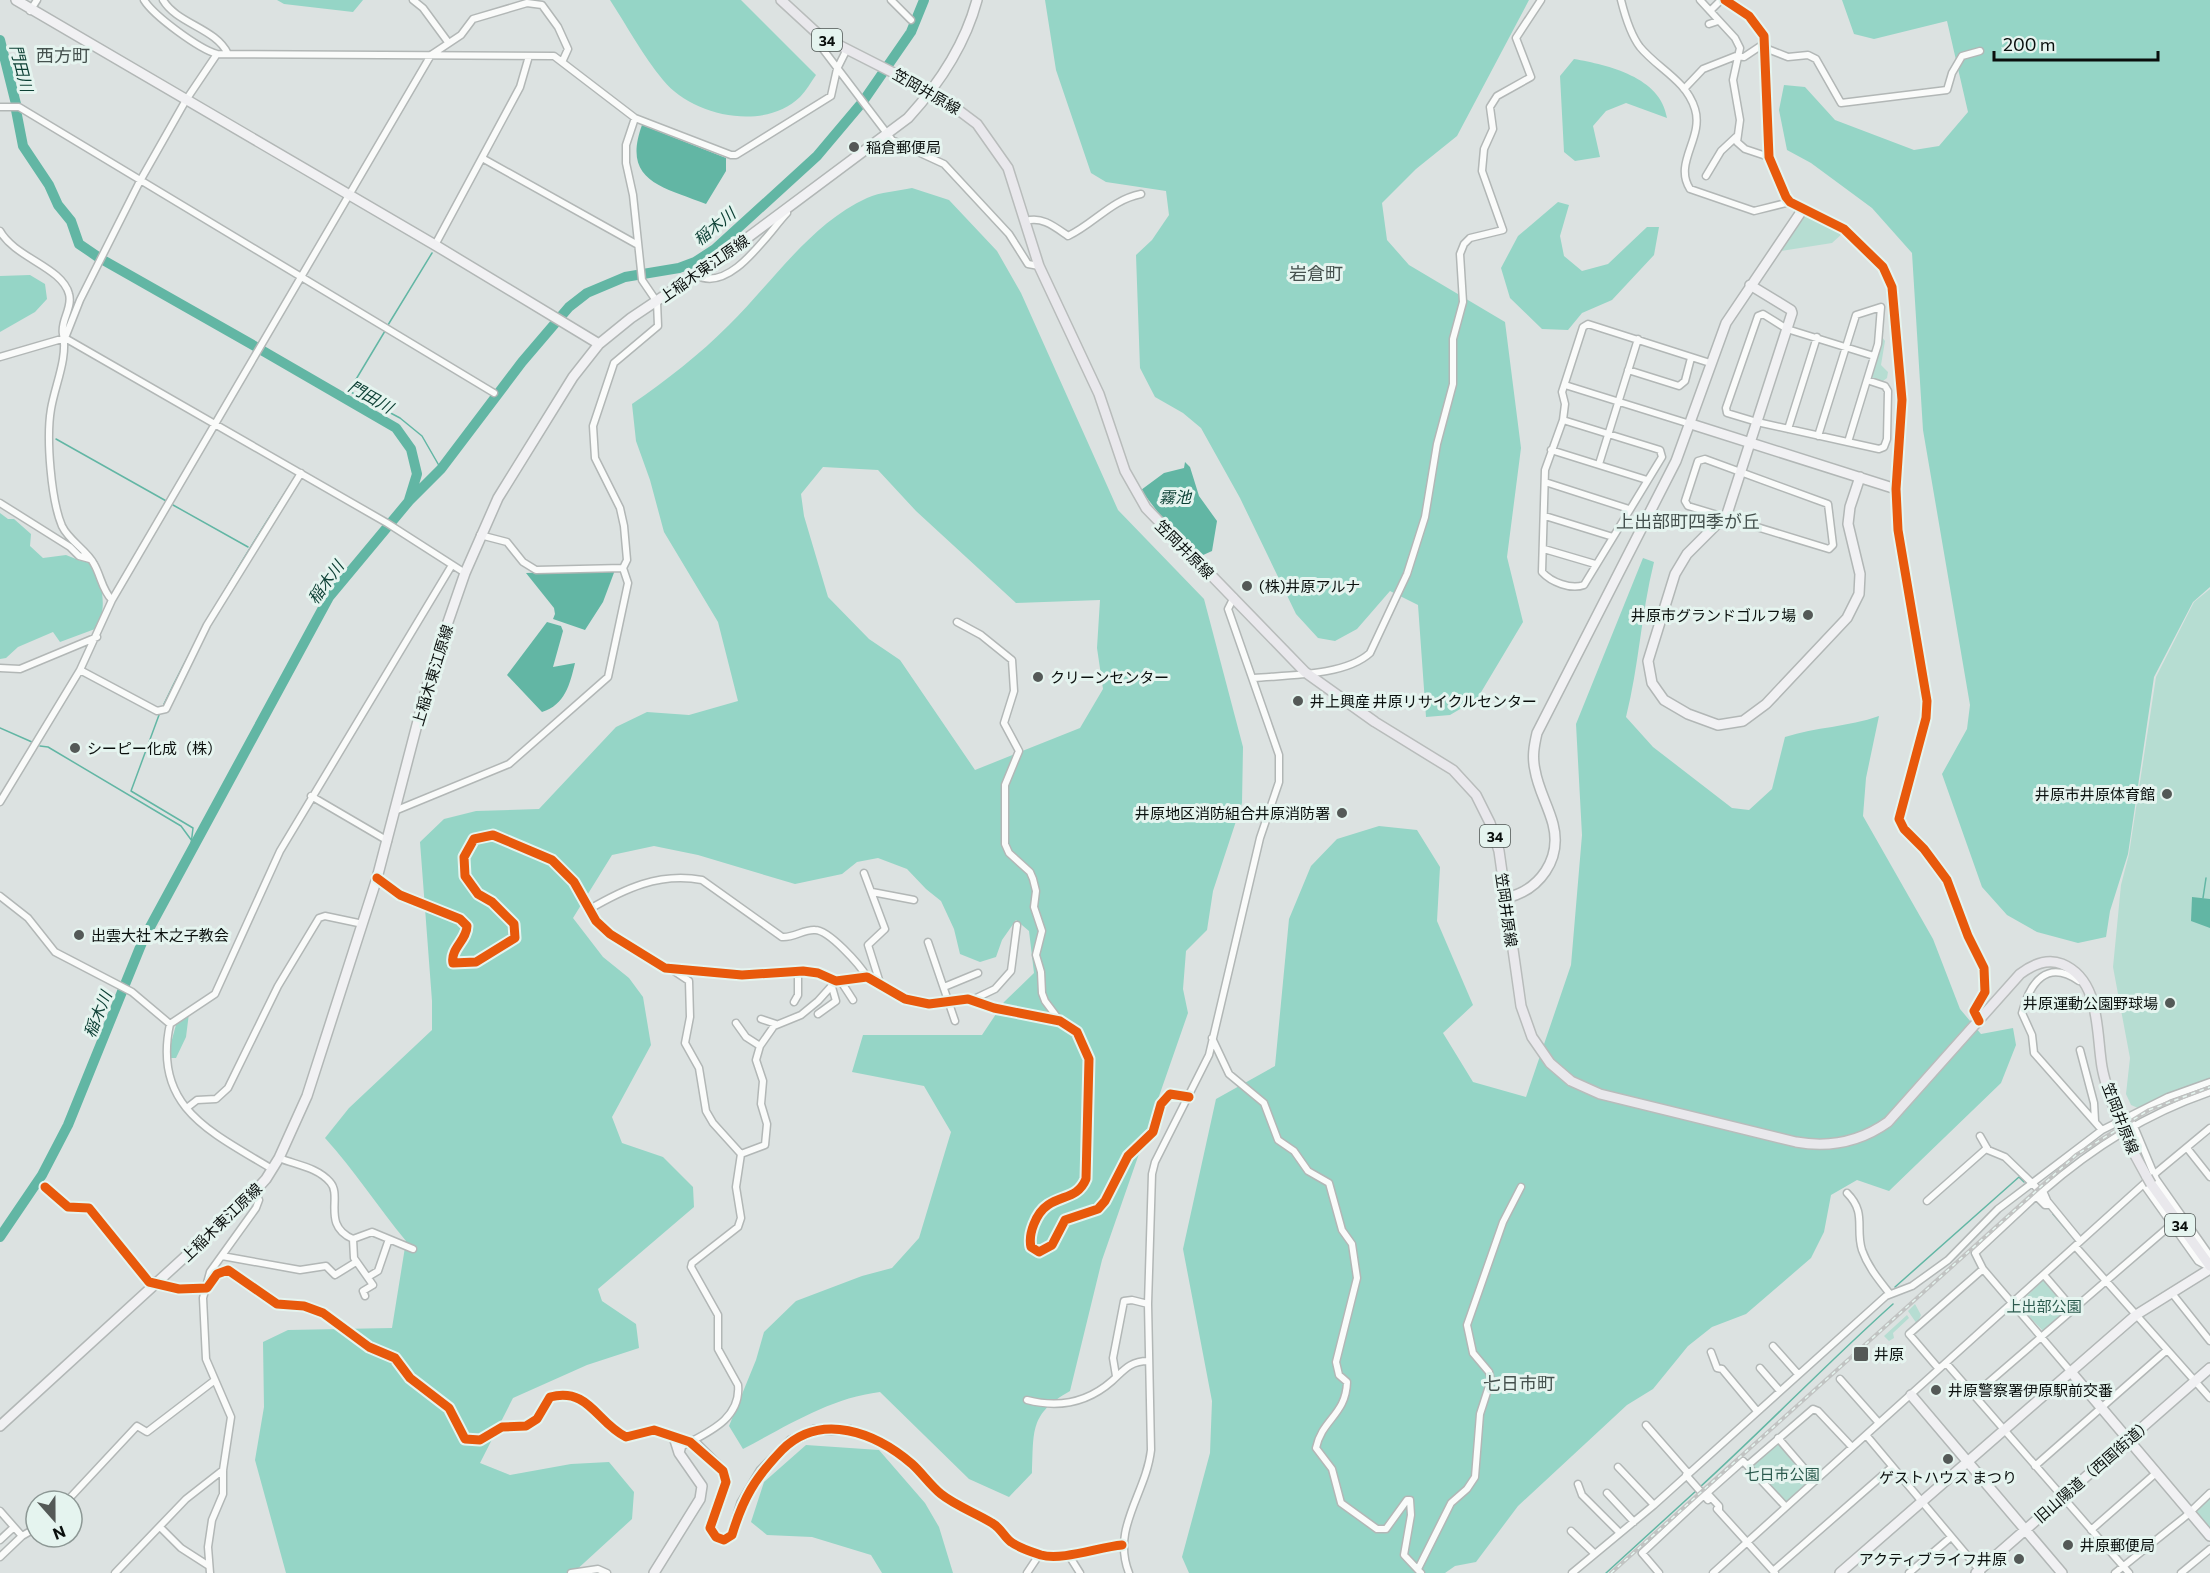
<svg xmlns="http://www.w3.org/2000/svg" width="2210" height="1573" viewBox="0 0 2210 1573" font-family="Commissioner,'Noto Sans JP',sans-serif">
<rect width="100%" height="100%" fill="#dce2e1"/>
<path fill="#b6ddd2" d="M1810,214L1843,233L1832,243L1781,251L1805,216Z
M1882,337L1885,341L1881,365L1888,372L1887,378L1883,381L1873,379L1871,375Z
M2210,589V1079L2175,1091L2138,1108L2131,1105L2126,1094L2130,1058L2113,967L2121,885L2129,854L2156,677L2194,602Z
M2043,1280L2069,1307L2044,1332L2018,1305Z
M1915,1304L1921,1315L1917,1324L1908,1311Z
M1907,1315L1909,1318L1893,1333L1894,1338L1889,1341L1884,1336Z
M1777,1441L1812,1480L1786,1505L1750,1465Z
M2210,1495V1530L2195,1509Z"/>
<path fill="#95d5c6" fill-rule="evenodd" d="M277,0H363L353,12L284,4Z
M610,0H741L816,75C811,82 806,91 800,97C764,132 692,116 663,80C643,56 627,26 610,0Z
M1045,0H1529L1457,136L1416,169L1382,203L1387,240L1409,265L1505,322L1521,448L1507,557L1523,622L1477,699L1450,715L1426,717L1418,605L1390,591L1357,629L1335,641L1318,638L1296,614L1240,498L1201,428L1183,413L1155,397L1140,368L1136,255L1152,240L1169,215L1166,191L1106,182L1091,173L1056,70Z
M1842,0H2210V587L2193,602L2154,677L2128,854L2110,911L2106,937L2078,943L2037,932L2007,915L1982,887L1942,774L1967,729L1970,705L1923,430L1912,253L1872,208L1811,163L1787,150L1779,110L1784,85L1805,87L1835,120L1914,150L1939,146L1968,112L1947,21L1874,39L1854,34Z
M1574,59C1608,65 1661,77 1667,118L1626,103L1606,111L1593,126L1600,157L1575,161L1564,152L1560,76Z
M912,188L949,200L997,251L1021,293L1118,510L1204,599L1243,747L1242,803L1213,891L1207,930L1186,951L1183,989L1188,1013L1102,1260L1070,1391C1029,1414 1034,1431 1032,1473L1009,1497L969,1479L880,1392C830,1398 787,1426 743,1449L729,1426L756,1360L764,1332L796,1301L862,1276L892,1268L919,1238L951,1132L924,1086L852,1072L863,1035H982L1004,1002L1034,973L1029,931L1016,920L1002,940L996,957L980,962L960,954L954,929L941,901L926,889L907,869L878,858L857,862L842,874L795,884L698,855L654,846L612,855L573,918L603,957L629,978L643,997L651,1045L612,1117L622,1143L663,1157L693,1187L694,1207L598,1289L602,1301L636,1324L639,1348L587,1365L513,1398L480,1463L510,1475L571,1464L609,1462L634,1492L632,1519L573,1573H286L255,1460L264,1407L263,1342L288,1330L392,1328L406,1241C378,1207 355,1171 325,1138L349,1108L432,1030V1001L420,842L444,819L476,811L539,809L616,727L647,712L689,715L738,701L718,622L664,532L650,480L636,441L632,404C667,380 699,355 729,325C772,283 810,224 867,198C880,192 898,191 912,188ZM823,467L878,470L916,511L1016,603L1100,600L1097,648L1103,689L1080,728L975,770L900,660L869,639L828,597L804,516L801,494Z
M1558,202L1569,205L1560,236L1564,256L1582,271L1608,264L1647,227H1659L1654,255L1612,300L1582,313L1568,330L1542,329L1510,298L1501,268L1518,236Z
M30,275L45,284L47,299L35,312L0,332V276Z
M0,513L8,519H14L31,534L30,546L43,558L66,555L81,561L95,562C101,583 109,611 95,629L60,642L53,632L18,647L6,658L0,659Z
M1643,558L1654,562C1641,614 1639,666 1626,717L1653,747L1732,808L1749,810L1772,789L1785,737C1816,727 1848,727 1879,716L1866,778L1863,816L1933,939L1960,1009L1981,1034L2013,1028L2016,1045L2001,1083L1889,1191L1857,1180L1831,1195L1824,1232L1811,1258L1746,1314L1712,1327L1688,1346L1653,1389L1627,1405L1518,1506L1476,1562L1455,1566L1445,1573H1189L1182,1557L1210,1453L1212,1401L1183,1249L1216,1099L1275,1066L1289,919L1311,866L1337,839L1379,826L1417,830L1440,867L1437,921L1473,1005L1443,1033L1473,1082L1526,1097L1571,965L1582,835L1576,724Z
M189,1013L186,1037L176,1058H171L170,1047L177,1021Z
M806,1445L879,1450L925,1503L939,1527L953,1573H882L871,1555L812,1537L767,1535L751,1522L764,1482Z"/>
<path fill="#62b6a4" d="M642,125L726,158V171L706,204C664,187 621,182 642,125Z
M1185,462L1190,467L1199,496L1217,521L1212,551L1201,556L1160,515L1141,490L1164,473L1184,468Z
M615,570L603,602L585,630L553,619L555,614L554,608L526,573Z
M547,622L561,626L563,631L553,667L575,663C570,684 565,705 542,712L507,675Z
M2192,897L2210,899V928L2191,921Z"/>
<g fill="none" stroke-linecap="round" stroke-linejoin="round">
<path stroke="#62b6a4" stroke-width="1.5" d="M388,325L432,253
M385,331L349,391L400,418L422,436L441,469
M56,439L168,502
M173,505L248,547
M164,704C202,625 246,552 294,479
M159,715L131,791L193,828L190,853
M0,728L32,742
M40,746L48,747L181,826L192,841
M2203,898L2206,878
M2053,1214L2071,1235
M1895,1287L2019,1177L2024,1182
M1700,1487C1766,1427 1827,1363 1893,1304
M1606,1573L1697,1490"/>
<path stroke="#62b6a4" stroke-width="10" d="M0,40L16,104
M864,100L911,32L924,0
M16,110L23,146L49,185L58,205L71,221L79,244L98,257
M103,260L258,348
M263,351L396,428L411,449L417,474L409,500
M0,1237L42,1175L68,1125L143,940L329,597L409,501L441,469L522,362L569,307L587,293L625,277L679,268L695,262L715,249L817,156L860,105"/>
<defs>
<path id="street" d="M144,0C154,16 199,49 217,54L554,56L635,118L731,155H736L831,96L837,69L846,51
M163,0C177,24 216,28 228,54
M413,0L423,8L448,42
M891,0L911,20
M1621,0C1625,16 1630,34 1640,47C1658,69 1686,80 1695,109C1704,138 1673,163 1690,189L1754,211L1790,202
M1700,0L1735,38L1740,48L1733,80L1740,120L1737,142L1745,149L1769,157
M1725,0L1749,16L1764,36L1769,157L1786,197L1790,202L1844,229L1883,267L1892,287L1902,400L1896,489L1898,530L1927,701L1926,718L1899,819L1904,829L1924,849L1947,880L1968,936L1984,968L1985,992L1974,1011L1979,1021
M30,11L37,0
M1710,11L1721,0
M1709,24L1718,21
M819,35V44L892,140L944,164L1009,234L1028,264L1039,266
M1765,48L1788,57L1808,55L1816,59L1841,103L1947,90L1952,73L1962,56L1980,51
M1684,89L1703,69L1736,56L1744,57L1765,43
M0,107H19L494,393
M482,158L638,245
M1706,176L1721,151L1736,137
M1026,221C1042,216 1055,227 1068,236C1095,223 1111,200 1141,194
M0,231C15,258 62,267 69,294C73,308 60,321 63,334C68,358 55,385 51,409C46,438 51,500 62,526C69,541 87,550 94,564C101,576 102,590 112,600
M435,245L520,87L529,56
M696,275C730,294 767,234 787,213
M65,338L80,300L140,181L186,100L217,54
M0,357L65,338L387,523L465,573
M1628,370L1679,386L1685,381L1691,358
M1867,380L1885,386L1888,391L1887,439L1884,447L1879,449L1757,422L1727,413L1726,408L1758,316L1763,314L1787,329L1874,356
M1565,385L1690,424
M1563,420L1660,450L1662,457L1584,585C1571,590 1551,582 1542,572L1545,470L1563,420L1565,404L1562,392L1583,327L1588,324L1710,363
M1788,429L1817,337
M1818,436L1856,315L1881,307L1878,344L1848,442
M1551,450L1647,480
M1705,459L1828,504L1833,545L1829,549L1688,506L1685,501L1698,461Z
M1599,464L1638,339
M1545,482L1629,509
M0,503L70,547L79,556L90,559
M1545,516L1613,537
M480,535L507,542L523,562L536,570L623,568
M1544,549L1595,564
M623,568L627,560L624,526L620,508L595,458L593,426L614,363L658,326L657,302L642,280L633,195L626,163V145L635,118
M957,622L981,635L1012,660L1014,691L1004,723L1019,751L1005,785V844L1009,853L1030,872L1033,879L1036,891L1034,907L1042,931L1036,955L1041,972L1042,993L1045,1001L1060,1021
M0,668L20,669L97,637
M80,670L157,711L166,709L207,625L301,473
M1254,678C1287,675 1345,676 1370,653L1407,574L1425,517L1437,444L1453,384V339L1463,302L1460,254L1464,244L1470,238L1503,230L1482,171L1484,149L1493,129L1490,107L1497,96L1531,77L1516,38L1541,0
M311,796L388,841
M0,802L80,670L112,600L431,55L461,35L473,19L527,3L542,5L558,27L568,49L563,60
M397,810L509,764L608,677L628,583L623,568
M864,873L885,929L868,945L880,983
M377,878L400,895L460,919L467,926C467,940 450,949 453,963L476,962L515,938L514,924L492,902L478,894L465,876L464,857L474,839L493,835L552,860L574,882L596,921L610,934L665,968L742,975L803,971L818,973L836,981L867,977L905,999L929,1004L968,999L994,1008L1060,1021L1077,1032L1089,1059L1086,1179C1078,1198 1063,1195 1048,1205C1036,1213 1028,1234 1031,1247L1039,1252L1052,1245L1065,1220L1098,1209L1105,1201L1128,1156L1153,1132L1161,1104L1170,1094L1189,1097
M872,892L914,900
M0,896L28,918L55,952L132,992L170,1024
M588,910C624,889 659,872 702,880L782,937C794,938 804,929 815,930C829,930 860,965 867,977
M928,942L955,1021
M671,969L689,981L690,1017L685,1043L699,1068L706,1111L713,1123L741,1154
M840,980L853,1000
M2079,981C2047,959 2030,982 2022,1013L2032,1035L2034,1053L2102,1130
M944,987L978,973
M972,1000L995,989L1011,971L1017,925
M794,1002L798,995V971
M818,1014L836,1001L832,987
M761,1019L776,1024
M736,1023L746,1037L760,1046
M1212,1038L1229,1074L1264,1103L1278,1140L1294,1151L1308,1171L1329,1183L1342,1230L1352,1244L1357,1278L1336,1362L1339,1375L1347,1382C1346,1415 1322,1419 1316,1448L1332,1469L1341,1503L1377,1529H1386L1407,1500H1410L1411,1515L1404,1555L1421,1573
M2080,1050L2094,1103L2095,1121
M188,1107L197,1100L216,1099L228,1088L278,986L319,918L325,916L363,924
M2133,1124L2156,1179L2208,1253L2210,1262
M1980,1136L1988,1150L2005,1157L2035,1186L2080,1241
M2187,1148L2210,1177
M741,1154L765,1145L767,1124L761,1104L763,1081L756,1060L760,1046L774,1026L801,1015L818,1001L836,981
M279,1158C296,1165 317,1167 330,1182C343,1196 321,1225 353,1239
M272,1169C211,1132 152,1107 170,1024L215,994L280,851L452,565
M2144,1185L2198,1261L2209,1267
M45,1187L68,1207L89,1208L149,1282L179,1289L207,1288L217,1274L228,1270L277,1304L304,1306L323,1313L369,1347L395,1358L410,1378L449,1408L465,1439L480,1440L502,1427L526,1426L537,1419L550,1397C589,1387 596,1422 626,1437L654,1430L687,1442
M1847,1193C1867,1213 1855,1228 1862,1250C1868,1267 1879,1280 1890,1294
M1927,1201L1987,1148
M353,1239L354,1258L373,1285L363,1291L365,1296
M353,1239L372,1232L413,1249
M2075,1246L2210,1398
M222,1256L300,1270L326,1266L335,1275L356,1262
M2044,1275L2073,1309
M368,1277L378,1271L389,1239
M2171,1292L2210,1341
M1773,1346L1798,1374
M1711,1352L1717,1368L1722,1369L1757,1411
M1946,1363L2129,1573
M1760,1368L1780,1391
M1939,1369L1909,1334L1983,1269
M2071,1372L1983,1269L1975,1253L2036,1196L2045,1205H2049L2043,1191C2094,1147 2146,1114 2210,1092
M1116,1376L1113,1358L1124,1301L1132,1300L1148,1304
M1840,1379L1879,1423
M1974,1395L2172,1224
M1027,1400C1058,1408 1087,1403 1112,1381C1124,1370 1130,1361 1148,1361
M1646,1425L1688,1473
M849,1430L874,1438L899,1454L941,1494L1001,1529L1011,1542L1039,1555L1054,1557L1122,1545
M1866,1435L1981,1572
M1778,1438L1815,1481
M690,1442C713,1430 741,1416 738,1385L718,1349V1315L691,1267L692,1263L738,1227L741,1218L736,1187L741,1154
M1748,1465L1813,1409L1818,1411L1852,1447
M2035,1466L2167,1350
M1618,1467L1654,1505
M1686,1475L1708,1500
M1578,1484L1582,1495L1620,1533
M1607,1493L1634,1522
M67,1501L137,1426L147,1432L215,1380
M1717,1509L1775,1573
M1719,1510V1506L1707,1493L1743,1461L1786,1507
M0,1511L22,1536
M160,1527L181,1548L209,1566
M2091,1530L2156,1473
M1571,1531L1595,1554
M0,1540L14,1527
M1068,1554L1080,1573
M0,1557L22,1536L36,1528
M1418,1569L1451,1503L1467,1489L1475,1477L1480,1414L1491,1380L1489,1372L1473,1353L1467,1325L1503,1222L1521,1187
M1773,1571L1892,1467
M115,1573L186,1499L223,1470
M210,1573L208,1547L212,1520L223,1494V1470L231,1417L206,1359L203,1298L210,1272L256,1208L259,1200L255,1191
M571,1573L598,1569L607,1573
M1027,1573L1039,1555
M1129,1573C1111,1528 1146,1494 1151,1450L1148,1304L1152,1174L1155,1162L1209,1055L1260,838L1279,782V755L1228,609L1234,597
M1572,1573L1654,1505L1886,1296L1912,1286L1948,1260L1998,1209L2102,1130L2168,1097L2210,1082
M1659,1573L1642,1553L1704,1495
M1713,1573L2157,1172L2210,1128
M1909,1573L1951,1537
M2115,1573L2186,1516L2210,1493
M2181,1573L2210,1549"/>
<path id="secondary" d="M16,0L435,245L599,344
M1750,285L1791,310L1792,313L1727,514L1687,554L1675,574L1648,661L1652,683L1664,700L1688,714L1718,725L1743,721L1766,704L1847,618L1859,594L1860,574L1848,524L1850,507L1860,477
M1691,424L1896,489
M1506,898C1540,890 1562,859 1553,824C1548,805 1538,789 1535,770C1532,757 1534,746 1537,733L1676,461L1726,323L1803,209
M2071,1372L2210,1536
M1911,1395L2062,1573
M0,1426L246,1201L266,1179L279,1158L307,1096L377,878L431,671L465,573L498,498L573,377L599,344L631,318L719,259L908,118C939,84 965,45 977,0
M674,1437L679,1453
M654,1573L700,1499L702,1486L679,1453L681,1445L687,1442L696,1444L723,1471L726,1482L710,1528L716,1537L724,1540L732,1535L742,1503L761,1471L791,1441L815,1430H849
M1840,1573L2136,1315L2210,1269
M1976,1573L2210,1368"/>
<path id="primary" d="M781,0L819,35L941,97L977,124L1008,168L1039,266L1099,394L1125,471L1146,508L1305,672L1375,722L1453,770L1476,795L1490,823L1499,851L1521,1006L1532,1037L1550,1063L1571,1081L1600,1094L1796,1142C1830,1148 1860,1142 1888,1122L2020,974C2032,965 2047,958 2062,964C2101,980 2096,1032 2102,1067C2105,1084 2111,1100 2117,1116
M2123,1133L2147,1177
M2151,1184L2210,1266"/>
</defs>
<use href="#street" stroke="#b2b7b6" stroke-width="9"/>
<use href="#secondary" stroke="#b2b7b6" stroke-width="12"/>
<use href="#primary" stroke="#b8bcbb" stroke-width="12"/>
<use href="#street" stroke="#fafbfa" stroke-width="6"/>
<use href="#secondary" stroke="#f1f1f3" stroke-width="9"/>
<use href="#primary" stroke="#e9e8ec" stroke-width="9"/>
<defs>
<path id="rail" d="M1611,1573L2076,1155L2149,1110L2210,1087"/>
</defs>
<use href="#rail" stroke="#c1c3c2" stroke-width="4"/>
<use href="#rail" stroke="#e5f4ef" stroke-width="1.5" stroke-dasharray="4.5" stroke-linecap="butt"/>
<defs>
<path id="primary-bridge" d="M2117,1116L2123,1133
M2147,1177L2151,1184"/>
</defs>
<use href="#primary-bridge" stroke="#b8bcbb" stroke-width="12" stroke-linecap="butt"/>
<use href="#primary-bridge" stroke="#e9e8ec" stroke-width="9"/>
<defs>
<path id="cycleway" d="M1725,0L1749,16L1764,36L1769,157L1786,197L1790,202L1844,229L1883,267L1892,287L1902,400L1896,489L1898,530L1927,701L1926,718L1899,819L1904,829L1924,849L1947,880L1968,936L1984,968L1985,992L1974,1011L1979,1021
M377,878L400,895L460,919L467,926C467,940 450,949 453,963L476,962L515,938L514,924L492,902L478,894L465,876L464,857L474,839L493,835L552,860L574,882L596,921L610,934L665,968L742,975L803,971L818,973L836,981L867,977L905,999L929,1004L968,999L994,1008L1060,1021L1077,1032L1089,1059L1086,1179C1078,1198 1063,1195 1048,1205C1036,1213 1028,1234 1031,1247L1039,1252L1052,1245L1065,1220L1098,1209L1105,1201L1128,1156L1153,1132L1161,1104L1170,1094L1189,1097
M45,1187L68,1207L89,1208L149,1282L179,1289L207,1288L217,1274L228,1270L277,1304L304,1306L323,1313L369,1347L395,1358L410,1378L449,1408L465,1439L480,1440L502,1427L526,1426L537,1419L550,1397C589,1387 596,1422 626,1437L654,1430L690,1442L723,1471L726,1482L710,1528L716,1537L724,1540L732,1535C743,1498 755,1478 782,1450C821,1411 876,1433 912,1464C922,1473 930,1485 941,1494C956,1506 976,1513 992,1523C1001,1528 1004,1537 1011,1542C1019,1548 1032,1552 1041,1555C1062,1561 1099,1547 1122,1545"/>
</defs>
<use href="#cycleway" stroke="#e5f4ef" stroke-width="13"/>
<use href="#cycleway" stroke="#e8590c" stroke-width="9"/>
</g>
<g fill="#545957" stroke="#e5f4ef" stroke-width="2">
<circle cx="854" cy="147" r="6"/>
<circle cx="1247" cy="586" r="6"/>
<circle cx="1808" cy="615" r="6"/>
<circle cx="1038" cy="677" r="6"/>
<circle cx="1298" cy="701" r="6"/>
<circle cx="75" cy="748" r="6"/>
<circle cx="2167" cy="794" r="6"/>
<circle cx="1342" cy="813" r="6"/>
<circle cx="79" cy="935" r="6"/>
<circle cx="2170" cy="1003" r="6"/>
<rect x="1853" y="1346" width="16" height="16" rx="3"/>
<circle cx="1936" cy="1390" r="6"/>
<circle cx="1948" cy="1459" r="6"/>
<circle cx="2068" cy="1545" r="6"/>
<circle cx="2019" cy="1559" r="6"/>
</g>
<g text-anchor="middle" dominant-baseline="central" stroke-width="6" stroke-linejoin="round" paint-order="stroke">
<g fill="#e5f4ef" stroke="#4c5451" stroke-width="1.5">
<rect x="812" y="29" width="30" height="22" rx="4.5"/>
<rect x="1480" y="825" width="30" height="22" rx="4.5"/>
<rect x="2165" y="1214" width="30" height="22" rx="4.5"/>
</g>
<g font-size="14" font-weight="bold" fill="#0a0f0d">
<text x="827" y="40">34</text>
<text x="1495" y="836">34</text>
<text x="2180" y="1225">34</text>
</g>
<g font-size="15" fill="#0a0f0d" stroke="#e5f4ef">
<text transform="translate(927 91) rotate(30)">笠岡井原線</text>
<text transform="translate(704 268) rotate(-35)">上稲木東江原線</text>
<text transform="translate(1185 549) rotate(45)">笠岡井原線</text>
<text transform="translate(432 675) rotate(-73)">上稲木東江原線</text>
<text transform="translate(1507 910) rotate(82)">笠岡井原線</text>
<text transform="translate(2121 1118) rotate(69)">笠岡井原線</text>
<text transform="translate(221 1222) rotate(-44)">上稲木東江原線</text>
<text transform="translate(2093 1470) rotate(-41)">旧山陽道（西国街道）</text>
</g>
<g font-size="15" fill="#0a0f0d" stroke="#e5f4ef" text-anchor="start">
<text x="866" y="147">稲倉郵便局</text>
<text x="1259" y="586">(株)井原アルナ</text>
<text x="1796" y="615" text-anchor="end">井原市グランドゴルフ場</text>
<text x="1050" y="677">クリーンセンター</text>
<text x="1310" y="701">井上興産 井原リサイクルセンター</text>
<text x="87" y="748">シーピー化成（株）</text>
<text x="2155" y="794" text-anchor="end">井原市井原体育館</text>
<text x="1330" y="813" text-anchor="end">井原地区消防組合井原消防署</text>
<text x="91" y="935">出雲大社 木之子教会</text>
<text x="2158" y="1003" text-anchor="end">井原運動公園野球場</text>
<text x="1874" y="1354">井原</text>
<text x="1948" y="1390">井原警察署伊原駅前交番</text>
<text x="1948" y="1477" text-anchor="middle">ゲストハウス まつり</text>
<text x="2080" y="1545">井原郵便局</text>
<text x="2007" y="1559" text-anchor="end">アクティブライフ井原</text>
</g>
<g font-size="15" fill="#2b5a4e" stroke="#e5f4ef">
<text x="2044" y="1306">上出部公園</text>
<text x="1782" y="1474">七日市公園</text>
</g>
<g font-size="16" font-style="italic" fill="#0d4035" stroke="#e5f4ef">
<text transform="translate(22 68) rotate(76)">門田川</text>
<text transform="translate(714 226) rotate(-39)">稲木川</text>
<text transform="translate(371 396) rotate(30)">門田川</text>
<text x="1175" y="496">霧池</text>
<text transform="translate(325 582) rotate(-54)">稲木川</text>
<text transform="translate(97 1014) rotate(-68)">稲木川</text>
</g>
<g font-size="18" fill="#45514e" stroke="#e5f4ef">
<text x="63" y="55">西方町</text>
<text x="1316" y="273">岩倉町</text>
<text x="1688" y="521">上出部町四季が丘</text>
<text x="1519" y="1383">七日市町</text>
</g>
</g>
<g transform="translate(54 1519) rotate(159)"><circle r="28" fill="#e5f4ef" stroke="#8d9895" stroke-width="1.5"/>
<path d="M0-4.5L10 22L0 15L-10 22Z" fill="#545957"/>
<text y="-9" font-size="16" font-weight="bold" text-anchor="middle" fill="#0a0f0d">N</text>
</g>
<path d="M1994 51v9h164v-9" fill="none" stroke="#0a0f0d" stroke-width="3"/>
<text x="2003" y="51" font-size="18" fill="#0a0f0d" stroke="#e5f4ef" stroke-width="4.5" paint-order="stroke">200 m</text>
</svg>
